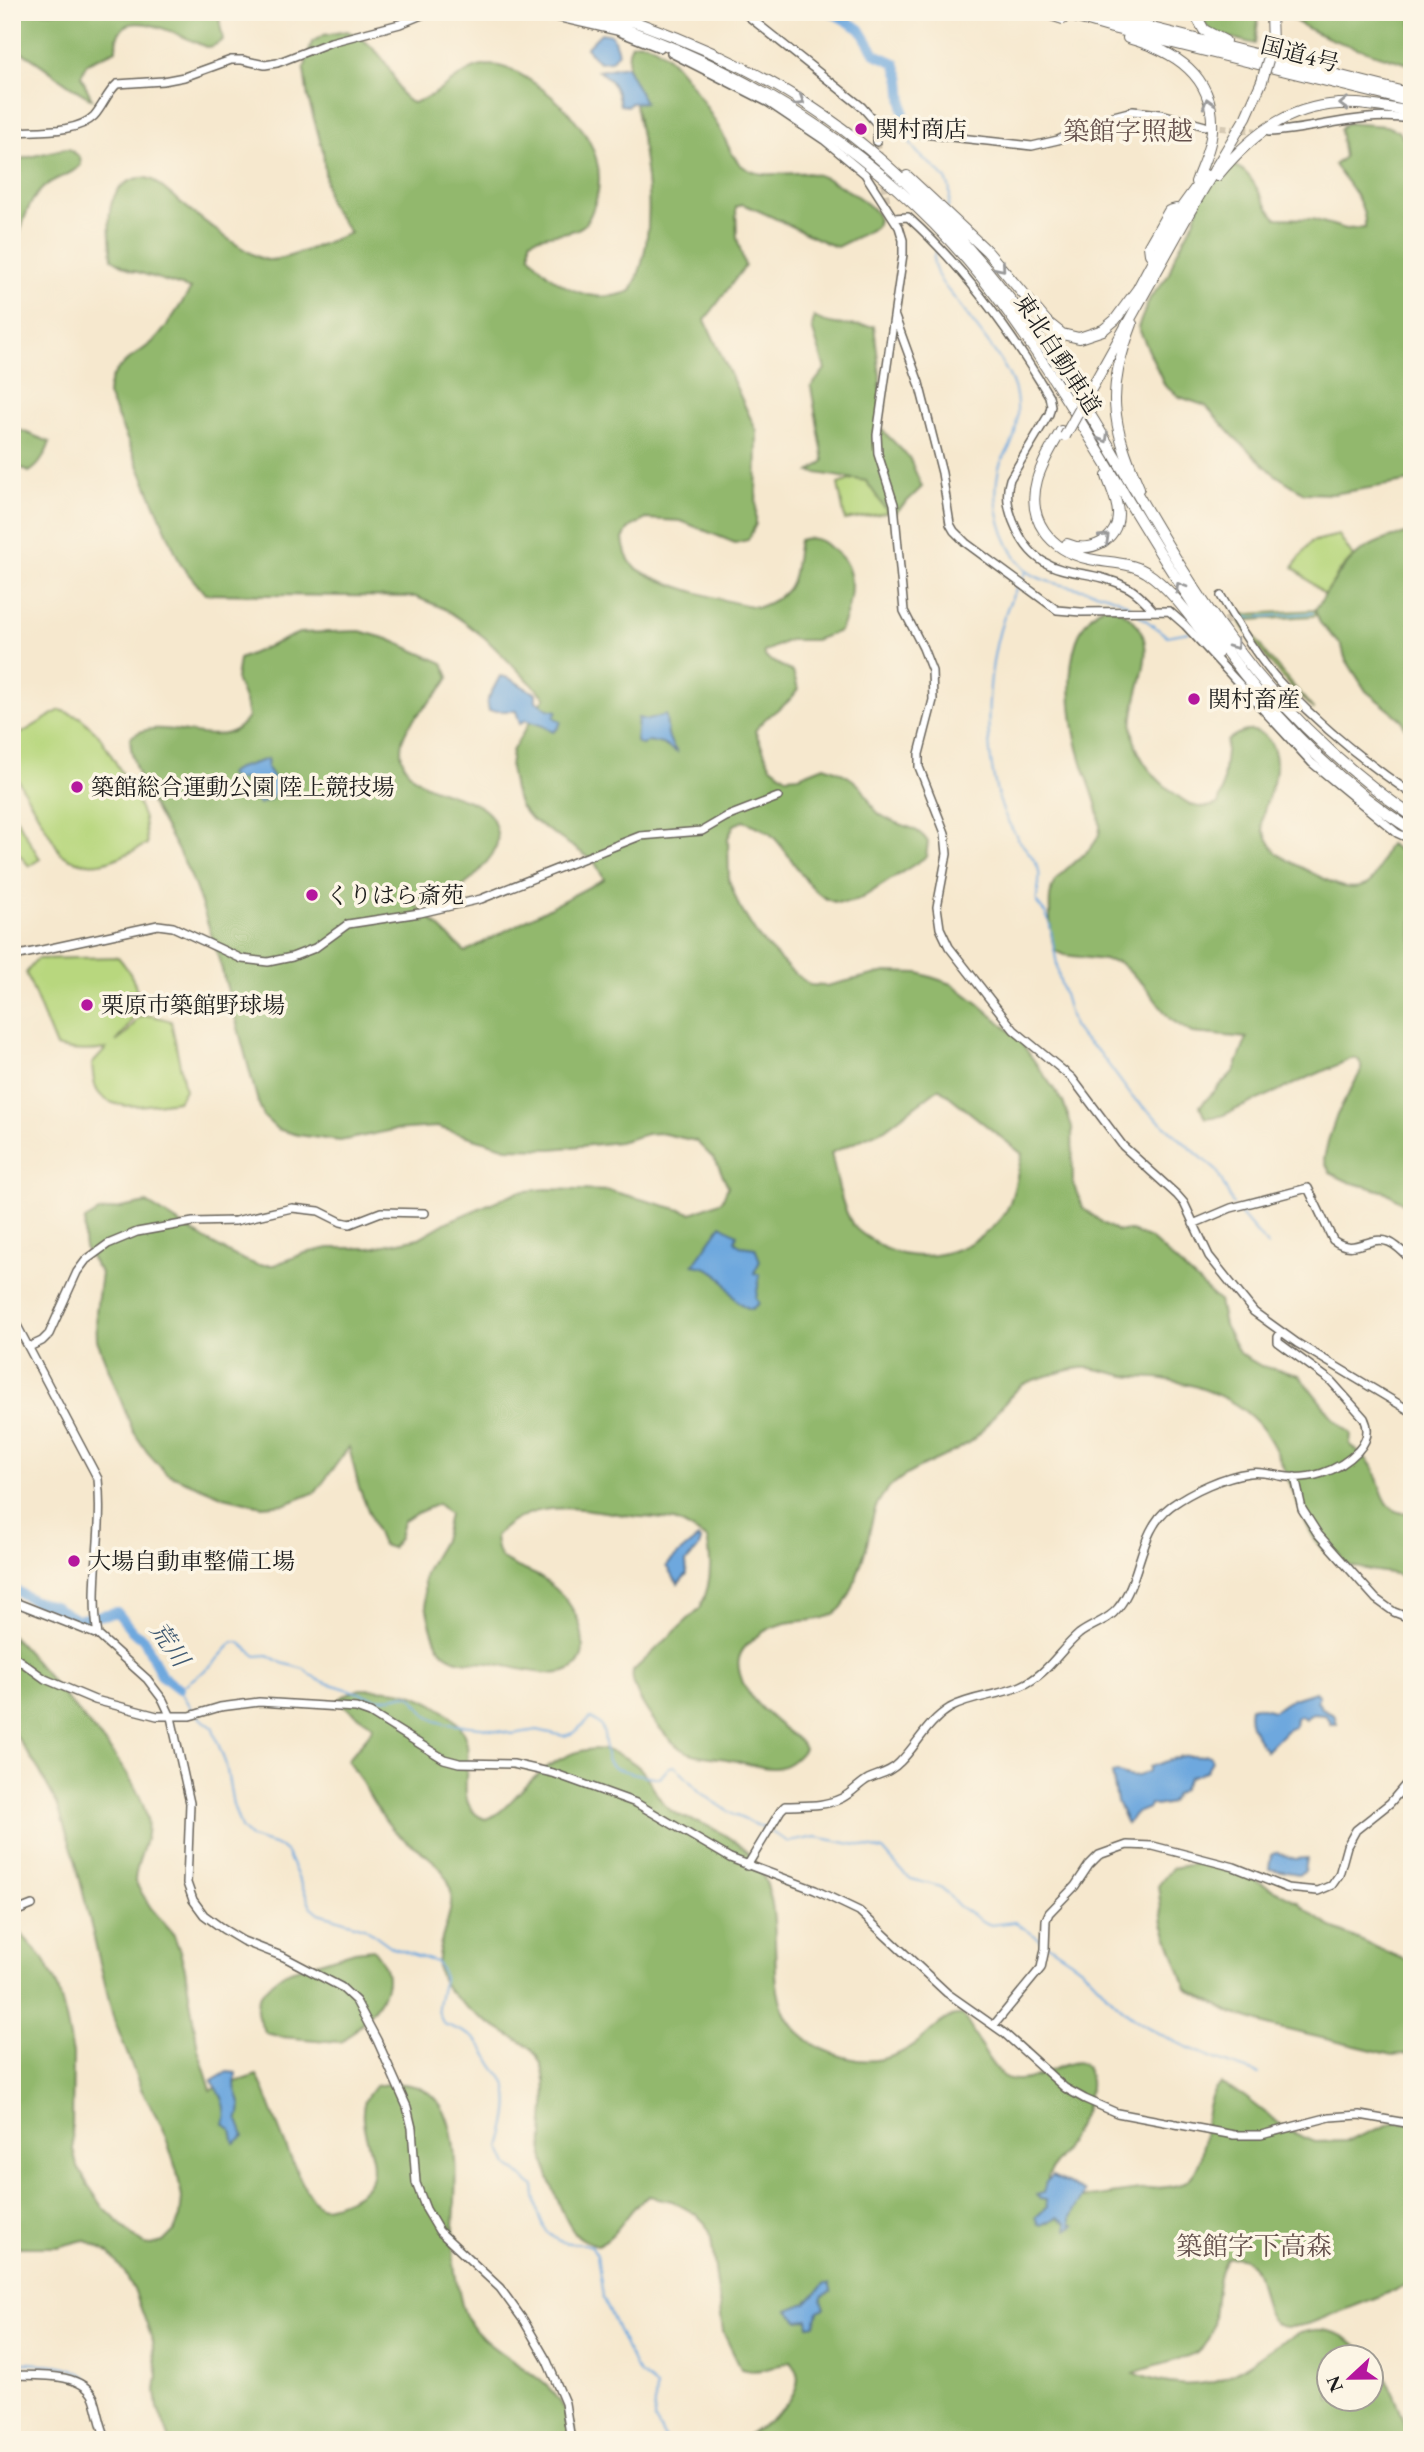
<svg xmlns="http://www.w3.org/2000/svg" width="1424" height="2452" viewBox="0 0 1424 2452" font-family="'EB Garamond','Noto Serif JP',serif">
<rect width="100%" height="100%" fill="#fcf5e5"/>
<filter id="ink" filterUnits="userSpaceOnUse"><feTurbulence type="fractalNoise" baseFrequency=".0143" numOctaves="2"/><feDisplacementMap in="SourceGraphic" scale="14" xChannelSelector="R" yChannelSelector="G"/><feConvolveMatrix kernelMatrix="1 2 1 2 8 2 1 2 1" color-interpolation-filters="sRGB"/></filter>
<filter id="wash" filterUnits="userSpaceOnUse"><feTurbulence type="fractalNoise" baseFrequency=".00686" numOctaves="4" result="noise"/><feDisplacementMap in="SourceGraphic" scale="28" xChannelSelector="R" yChannelSelector="G"/><feGaussianBlur stdDeviation="1.57" result="paint"/><feColorMatrix in="noise" values="0 0 0 0 0 0 0 0 0 0 0 0 0 0 0 0 0 1.4 0 .05"/><feComposite in="paint" operator="in"/></filter>
<g filter="url(#wash)">
<rect width="100%" height="100%" fill="#f6e8ce"/>
<path fill="#b8d77e" stroke="#6a7a4d" stroke-width="2" d="M877,471L891,512L845,520L838,484Z
M1339,535L1353,557L1339,572L1325,595L1293,567L1311,542Z
M1315,610L1317,615L1312,616L1249,620L1245,623L1267,655L1314,710C1283,681 1258,651 1236,615Z
M60,710L80,717L99,735L134,793L144,819L147,844C118,859 91,874 61,854L12,770V739Z
M12,811L40,859L29,866L12,846Z
M118,957C145,988 143,1012 116,1042C144,1024 127,1006 171,1021L185,1090L178,1101C155,1103 114,1115 98,1092C93,1085 93,1073 92,1064L106,1049C88,1052 74,1052 56,1047L26,973L37,959Z"/>
<path fill="#92b86d" stroke="#576a44" stroke-width="2" fill-rule="evenodd" d="M12,12H218L223,40L213,46L206,47C174,33 115,0 116,50L87,63L81,76L92,99C63,85 42,61 12,47Z
M1198,12H1256L1258,21L1255,44L1211,33Z
M1285,12H1412V65C1378,54 1307,37 1285,12Z
M347,31C367,40 381,53 391,72C398,84 399,98 413,103C421,100 430,97 437,92C456,80 473,61 499,66C515,69 532,81 545,91C578,117 609,155 596,200C593,208 591,217 585,224C572,237 545,231 530,241V255C554,286 592,307 631,291C666,225 640,137 628,67L629,51L632,44C664,31 708,109 722,133C727,143 732,158 741,165C765,184 792,167 818,175C830,179 877,205 878,218C878,219 876,228 875,228L837,247C804,235 775,216 742,204L736,207L737,238L745,266L705,320L757,432L756,524L748,540L735,543L681,521L646,519L629,528L623,539C624,547 627,559 632,564C647,582 735,604 759,607C799,592 792,577 799,540C810,536 821,539 829,547C835,551 842,556 845,562C857,582 848,612 840,631L815,640H789L764,652L766,658L793,672L798,689C787,709 766,712 755,731L770,765L786,777L799,776L824,766C838,770 857,779 865,793C870,801 873,810 881,815C898,827 916,824 928,842L926,857L860,899C812,919 798,856 769,833C761,827 752,824 743,821L734,825L728,838L729,880L739,906L759,938L790,970L810,985L826,986L886,972L919,973L952,984L979,1004L1018,1038L1063,1102L1072,1127L1073,1183L1083,1208L1104,1224L1117,1231H1131L1151,1239L1219,1301L1224,1325L1239,1353L1261,1366L1299,1375L1335,1420L1351,1434L1350,1444C1357,1451 1369,1459 1373,1468C1382,1485 1382,1517 1412,1513V1578C1384,1569 1350,1573 1326,1553C1300,1530 1289,1464 1264,1431C1242,1400 1200,1385 1163,1379C1151,1377 1139,1378 1126,1376C1113,1374 1093,1366 1080,1368C1067,1370 1034,1379 1024,1384C1011,1391 990,1423 978,1435C950,1462 897,1466 878,1503C871,1516 870,1534 866,1548C861,1564 851,1601 838,1611C826,1621 807,1620 792,1622C775,1624 758,1633 746,1646C738,1655 737,1663 740,1674C746,1698 768,1715 786,1730C793,1736 801,1740 804,1749C782,1780 759,1765 731,1760C715,1756 697,1758 683,1750C665,1740 628,1691 633,1671L700,1608C711,1586 713,1564 707,1539C698,1534 689,1527 679,1523C666,1517 646,1518 631,1516C583,1509 533,1496 495,1536C496,1545 497,1555 504,1560C514,1567 527,1570 538,1576C562,1590 582,1614 583,1644C585,1692 521,1668 496,1664C479,1661 459,1665 445,1654C431,1643 423,1595 424,1578C426,1565 438,1552 443,1540C446,1532 447,1522 449,1514L438,1504L417,1513L403,1522L399,1538L392,1548L382,1545L359,1488L349,1447L316,1492L286,1504L262,1506L224,1497L166,1473L147,1452L133,1431L97,1340L96,1312L101,1273C84,1250 82,1249 85,1220L99,1212L147,1203L209,1242L237,1257L257,1265H274L305,1253L329,1248H370L419,1238L447,1222L517,1192L546,1189L611,1191L692,1213L722,1201L728,1186L716,1161L696,1141L660,1133L647,1134L619,1142L552,1149L507,1148L437,1127L393,1130L340,1141L298,1135L277,1129L264,1117L258,1102C238,1030 221,957 195,887C178,839 132,788 130,738C162,710 223,759 248,717L245,702L236,679L239,659L299,633L360,631L388,639L443,663L449,677C437,703 394,724 402,758C411,796 469,790 490,815C493,818 495,825 496,829C499,838 497,847 492,855C478,874 463,892 439,898C430,899 420,898 412,901L465,952L604,879L594,861L530,818L520,806L514,790L510,768L512,751L545,697L485,638L467,624L445,609L416,597L205,594L181,565L108,395C108,365 137,357 156,339C169,325 180,305 191,289L131,270L112,259C110,232 101,193 132,180C140,177 145,177 153,180C174,197 246,258 268,260C286,261 331,240 350,233L331,207L327,196L323,151L308,98L304,70L312,42L324,35ZM939,1088L1022,1154C1018,1169 1014,1198 1006,1211C978,1254 911,1272 870,1239C864,1235 857,1231 853,1225C840,1204 837,1177 831,1153L885,1129Z
M1346,123L1386,126L1399,131L1408,147L1412,185V481L1333,494L1304,493L1274,474L1234,437L1206,406L1180,397L1165,386L1138,327L1150,298L1168,276L1175,256L1195,219L1207,179L1224,163C1255,166 1257,198 1276,218L1312,219L1346,229L1365,228C1367,203 1347,183 1334,165L1344,157L1340,130Z
M63,149H69L80,157L81,165C72,175 59,176 48,184C23,202 23,231 12,256V161Z
M814,317C832,327 854,325 874,326L880,376V428L909,457L922,487L891,517L866,481L810,472L824,461L811,387L825,369L812,328Z
M12,427L50,442C46,454 40,466 29,472L12,463Z
M1412,533V733L1404,727L1402,720L1366,691L1345,658L1342,646L1320,623L1315,610C1344,566 1354,542 1412,533Z
M1105,606C1117,608 1124,612 1133,620C1164,651 1127,697 1133,734C1137,759 1155,779 1175,794C1190,806 1200,811 1218,804L1222,791L1227,741C1253,719 1277,735 1276,767C1276,785 1258,813 1263,830C1266,836 1272,848 1277,853C1285,860 1335,885 1344,887C1351,888 1360,888 1366,885C1379,879 1381,856 1389,844L1412,859V1209L1386,1192L1349,1182L1330,1173L1324,1159L1328,1141L1337,1115L1361,1071V1065L1358,1059L1353,1058L1221,1116L1205,1118L1200,1106L1234,1071L1247,1038L1192,1033L1170,1019L1143,984L1119,962L1064,955L1055,951C1051,940 1051,931 1050,919C1050,906 1048,895 1054,883C1064,864 1101,851 1100,826C1099,803 1087,781 1081,759C1068,717 1058,629 1105,606Z
M12,1636C29,1653 44,1672 59,1690C87,1722 139,1776 147,1819C151,1841 135,1860 135,1882L151,1908L174,1935L180,1952L185,1969L198,2049L211,2090L257,2075C269,2096 302,2205 323,2207C331,2207 342,2202 349,2199C398,2177 355,2140 364,2104C365,2098 371,2092 375,2086C484,2064 449,2202 454,2263C455,2277 459,2292 462,2305C473,2347 523,2361 550,2389C564,2403 571,2422 578,2440H170L158,2408L156,2391L158,2376L151,2336L134,2290L125,2273L109,2253L84,2240L57,2247H12V1923L46,1962L58,1988L66,2018L73,2054L72,2131L73,2149L77,2165L88,2185L104,2208L134,2237L144,2244L151,2245L163,2242L174,2231L180,2217L182,2197L177,2172L163,2128L141,2089L113,2017L74,1855L57,1804L39,1770L12,1730Z
M360,1689C374,1689 389,1689 403,1692C428,1698 463,1717 467,1745C471,1769 453,1807 485,1819C498,1816 505,1807 514,1798C535,1775 561,1751 594,1749C611,1749 635,1760 645,1774C653,1786 658,1800 669,1809C677,1816 688,1819 698,1822C714,1828 736,1840 748,1853C810,1922 728,2023 844,2057C873,2066 900,2057 923,2038C935,2028 946,2014 963,2016C975,2031 989,2068 1005,2077C1036,2094 1085,2034 1090,2080C1093,2111 1063,2150 1048,2176V2180L1073,2197L1085,2198C1103,2195 1122,2192 1140,2190C1152,2188 1166,2188 1178,2185C1218,2172 1193,2103 1221,2084L1244,2096L1289,2131L1315,2142L1348,2141L1395,2122L1412,2123V2276L1406,2283L1393,2291L1308,2324C1299,2326 1283,2330 1275,2323C1254,2305 1269,2250 1227,2258C1209,2282 1223,2330 1200,2350C1191,2358 1148,2367 1134,2373C1162,2385 1200,2390 1228,2376C1280,2349 1313,2298 1369,2357L1330,2358V2400H1372V2360C1393,2383 1400,2411 1411,2440H740C763,2426 818,2392 790,2361C774,2367 758,2374 741,2369L723,2332L711,2238L705,2223L697,2215L672,2201L649,2196C627,2207 620,2236 597,2245C588,2242 581,2240 574,2232C564,2220 544,2169 543,2153C540,2118 557,2077 531,2048C505,2032 457,2008 442,1981C425,1947 465,1912 446,1877C434,1854 407,1846 391,1827C373,1807 364,1781 347,1760L368,1736L373,1726L337,1701L347,1694Z
M1200,1863L1251,1878L1298,1902L1315,1917L1337,1930L1412,1963V2053L1393,2055L1271,2026L1232,2013L1186,1988L1163,1924L1158,1886L1172,1868Z
M373,1949C380,1958 387,1967 387,1979C387,2001 358,2027 343,2041L339,2042L282,2037L266,2033C246,2004 261,1988 287,1972L355,1951Z"/>
<path fill="#6ea8de" stroke="#45627d" stroke-width="2" d="M601,33L612,35L618,52L611,61L599,62L586,48Z
M626,66L645,102L631,103L628,106L620,105C617,89 613,80 598,71Z
M500,676C514,677 521,688 536,693V701L548,709L557,711L554,717L561,722L558,728L553,732L543,726L525,720L520,724L516,711H489L487,701Z
M666,715C667,731 667,740 678,753L662,744L649,741L642,745L636,742L638,718L647,720Z
M268,759L267,768L279,786L272,798L259,804L251,795L245,779L236,780L228,775L238,768Z
M721,1225L737,1234L735,1241L740,1246L755,1248L760,1261L754,1273L760,1275L756,1298L759,1303L752,1309C723,1302 733,1268 693,1265Z
M698,1538L701,1541L699,1547L686,1562L687,1574L678,1584L666,1566C676,1556 686,1547 698,1538Z
M1315,1692L1319,1696L1317,1701L1322,1708L1334,1714L1337,1724H1330V1720L1325,1715L1312,1714L1305,1719L1300,1715L1296,1718L1295,1727L1287,1730L1266,1751C1257,1735 1246,1727 1250,1707L1256,1706L1273,1711L1293,1699Z
M1206,1755L1210,1756L1212,1761L1206,1771L1189,1777L1182,1790L1175,1794L1171,1803L1156,1806L1150,1804L1149,1808L1134,1814L1127,1824L1117,1802L1112,1773L1117,1772C1130,1778 1135,1779 1149,1771V1767C1160,1764 1172,1758 1183,1756C1192,1755 1197,1759 1206,1755Z
M1276,1852L1294,1859L1307,1858L1305,1871L1298,1874L1269,1869L1271,1855Z
M227,2072L236,2073C236,2078 234,2085 236,2091C240,2101 243,2109 238,2120L244,2136L234,2143L231,2130L224,2124C229,2108 222,2094 212,2081Z
M1052,2176L1085,2192L1071,2217V2224L1074,2225L1067,2230L1066,2223L1058,2217L1042,2225L1039,2224L1036,2217L1047,2207L1046,2200L1040,2199L1037,2195L1043,2193L1046,2182Z
M824,2284H829L832,2292L824,2295L822,2300L825,2308L818,2311L815,2325L809,2326L808,2319L798,2320L788,2310L806,2303Z"/>
<g fill="none" stroke-linecap="round" stroke-linejoin="round">
<path stroke="#6ea8de" stroke-width="2" d="M904,117L906,128
M908,136C917,168 960,167 948,208
M937,247C934,255 932,260 935,268C938,280 947,289 955,299C971,321 1006,362 1014,387C1019,403 1018,430 1011,445C1007,453 1001,459 999,468C991,503 1001,541 1024,568C1045,591 1108,585 1133,609
M1022,579L1027,571
M1019,584C986,640 980,739 1000,802C1004,815 1011,828 1019,840C1025,849 1037,860 1039,871C1041,882 1036,893 1037,903L1046,914L1050,925L1059,977L1073,1026L1081,1037L1099,1052L1133,1098L1217,1171L1233,1204
M1139,615L1167,636L1189,632
M1242,618L1313,613
M1228,626L1233,623
M1236,1209L1268,1246
M193,1712L179,1689L211,1666L233,1642H239L256,1656L268,1655L282,1663L304,1669L318,1680L375,1698L384,1699L407,1695L412,1697L427,1716L436,1721L446,1724L481,1727L512,1734L537,1730L564,1736L573,1733L591,1718C615,1731 597,1752 612,1766C619,1772 649,1776 660,1778L669,1767L675,1766L701,1793L734,1815L766,1829
M198,1716L212,1727L226,1765L233,1805L241,1828L251,1838L280,1847L287,1853L311,1906L319,1913L364,1927L393,1948L436,1962C450,1976 439,1991 438,2007C438,2013 441,2019 444,2024C474,2036 476,2035 492,2064C495,2069 499,2073 502,2077C515,2098 506,2126 500,2147L508,2165L534,2187C536,2207 541,2237 563,2242C572,2244 582,2243 591,2246L597,2255L603,2297L634,2365L640,2374L656,2387L654,2419L666,2440
M771,1832L789,1842L816,1837L883,1850L904,1874L911,1879L941,1887L959,1906L982,1921L991,1925L1015,1922L1044,1942
M1048,1945C1061,1955 1076,1962 1088,1974C1103,1989 1117,2007 1135,2019C1166,2041 1223,2063 1259,2074
M12,2362C48,2366 87,2358 101,2399C105,2413 107,2426 115,2440"/>
<path stroke="#6ea8de" stroke-width="10" d="M831,12L860,29L875,54L895,63L901,80L904,117
M12,1551V1560
M12,1588L34,1601L54,1606L77,1620L117,1612L133,1632L144,1639L161,1675L179,1689"/>
</g>
</g>
<g filter="url(#ink)">
<g fill="none" stroke-linecap="round" stroke-linejoin="round">
<path stroke="#d5c9b3" stroke-width="7" stroke-dasharray="7 3.5" stroke-linecap="butt" d="M1210,126L1264,132
M877,142L888,208
M1214,623L1230,620"/>
<defs>
<path id="minor" d="M534,12L617,31L660,48
M743,12L862,107L877,124V142
M671,53L769,103L824,140L865,174L899,227L903,240V254L877,435L878,454L894,504L904,611L923,648L932,671L933,700L919,754V767L945,833L947,854L937,907L940,928L949,947L1014,1030L1072,1078L1123,1146L1177,1195L1184,1203L1209,1256L1254,1312L1297,1343L1412,1412
M878,129L1032,146L1058,140L1102,119L1133,111L1161,114L1205,126
M12,132C36,130 76,134 94,116C103,106 107,93 117,84L163,81L184,77L231,60H242L265,65L277,63L331,42L400,24L429,12
M1269,132C1319,129 1359,112 1412,119
M894,218L908,217C965,268 1010,331 1049,396L1051,406L1049,414L1010,479C1005,494 1008,508 1013,521C1039,587 1080,562 1129,588C1138,593 1146,602 1153,610
M895,317L919,383L942,473L950,524L954,531L966,543L1057,610L1081,612L1169,611L1185,625L1312,763L1397,833L1412,840
M1221,596C1240,628 1260,662 1286,689C1322,727 1369,765 1412,794
M12,964L19,955L158,925L173,927L242,959L268,962L292,957L315,948L348,924L420,913L481,899L640,836L702,831L726,817L778,797
M1193,1224L1231,1208L1308,1188L1333,1240C1356,1257 1368,1234 1389,1242C1397,1245 1405,1254 1412,1261
M12,1316L98,1479C104,1531 89,1584 98,1635L147,1679L163,1700L171,1717L190,1803L187,1883L193,1900L204,1915L223,1929L243,1941L284,1957L341,1987L356,2001L377,2040L407,2107L412,2128L416,2183L426,2209L439,2231L500,2288L524,2321L547,2361L565,2403L571,2440
M29,1347L42,1341L49,1334L77,1272L86,1260L108,1244L137,1232L193,1222L235,1221L292,1208L319,1211L341,1222L350,1224L381,1212L425,1213
M1295,1477L1302,1509L1318,1534L1376,1599L1394,1612L1412,1619
M12,1601L98,1635
M12,1655L45,1679L95,1700L157,1716H190L220,1707L259,1702L356,1708L370,1713L444,1759L459,1763L513,1764L553,1773L636,1803L730,1858L815,1890L859,1911L947,1993L1004,2033L1065,2088L1085,2099L1117,2113L1234,2135H1261L1330,2117L1360,2115L1412,2124
M747,1866L781,1810L785,1806C806,1805 823,1807 842,1798C852,1793 859,1784 868,1779C879,1774 891,1772 900,1762C918,1744 927,1722 950,1708C972,1696 998,1696 1021,1686C1047,1675 1058,1652 1079,1634C1092,1624 1108,1621 1118,1608C1142,1579 1138,1530 1171,1506C1192,1491 1224,1476 1249,1473C1260,1471 1270,1474 1280,1476C1308,1481 1338,1472 1358,1451C1367,1441 1370,1430 1364,1418L1331,1381L1278,1342V1337L1281,1332
M12,1913L32,1905
M994,2025L1041,1968L1045,1949L1046,1920L1049,1913L1075,1886L1089,1865L1099,1855L1127,1845L1153,1846L1234,1867L1287,1888L1318,1891L1332,1885L1339,1875L1347,1846L1356,1830L1390,1803L1412,1777
M12,2375C35,2376 82,2371 94,2398C99,2412 100,2426 107,2440"/>
<path id="highway" d="M574,12C751,66 903,164 1011,316C1138,493 1219,710 1412,830
M605,12C698,41 793,86 868,149C957,223 1028,316 1089,413C1136,489 1178,570 1232,642C1282,710 1343,768 1412,816
M1041,12L1063,19
M1057,12L1112,28L1412,102
M1089,12L1412,94
M1194,12L1204,30L1225,41
M1271,12L1272,46
M1128,38C1174,51 1215,75 1212,130C1211,148 1202,165 1196,182
M907,176L987,251L1047,322L1062,334L1079,338L1103,330L1115,320L1137,290
M1217,176C1255,130 1295,101 1357,104C1375,105 1394,109 1412,112
M1150,254L1149,246L1169,211L1176,209
M1135,294L1179,211L1205,175
M1132,324C1106,392 1111,422 1139,488
M1095,382L1189,213L1246,117L1262,81
M1061,431C1052,447 1042,462 1037,480C1026,520 1050,550 1089,559C1108,563 1129,562 1146,572C1173,589 1198,628 1218,653
M1067,544C1089,554 1118,541 1118,514C1118,501 1111,488 1107,476"/>
</defs>
<use href="#minor" stroke="#68635a" stroke-width="10"/>
<use href="#highway" stroke="#68635a" stroke-width="12"/>
<use href="#minor" stroke="#fff" stroke-width="7"/>
<use href="#highway" stroke="#fff" stroke-width="10"/>
<defs>
<path id="highway-bridge" d="M1262,81L1272,46
M1065,436L1095,382"/>
</defs>
<use href="#highway-bridge" stroke="#68635a" stroke-width="12" stroke-linecap="butt"/>
<use href="#highway-bridge" stroke="#fff" stroke-width="10"/>
</g>
<defs><path id="oneway-chevron" d="M-2-3.5L2.5 0L-2 3.5" fill="none" stroke-width="1.6" stroke-linecap="round" stroke-linejoin="round" transform="scale(1.75)"/></defs>
<g stroke="#999">
<use href="#oneway-chevron" transform="translate(800 101) rotate(32)"/>
<use href="#oneway-chevron" transform="translate(1208 103) rotate(-107)"/>
<use href="#oneway-chevron" transform="translate(1344 104) rotate(178)"/>
<use href="#oneway-chevron" transform="translate(1001 267) rotate(49)"/>
<use href="#oneway-chevron" transform="translate(1104 438) rotate(59)"/>
<use href="#oneway-chevron" transform="translate(1105 538) rotate(-43)"/>
<use href="#oneway-chevron" transform="translate(1180 587) rotate(-122)"/>
<use href="#oneway-chevron" transform="translate(1235 645) rotate(53)"/>
</g>
</g>
<g fill="#b5179e" stroke="#fcf5e5" stroke-width="2.5">
<circle cx="861" cy="129" r="7"/>
<circle cx="1194" cy="699" r="7"/>
<circle cx="77" cy="787" r="7"/>
<circle cx="312" cy="895" r="7"/>
<circle cx="87" cy="1005" r="7"/>
<circle cx="74" cy="1561" r="7"/>
</g>
<g text-anchor="middle" dominant-baseline="central" stroke-width="7" stroke-linejoin="round" paint-order="stroke">
<g font-size="23" fill="#1c1c1c" stroke="#fcf5e5">
<text transform="translate(1300 54) rotate(14)">国道4号</text>
<text transform="translate(1058 354) rotate(57)">東北自動車道</text>
</g>
<g font-size="23" fill="#1c1c1c" stroke="#fcf5e5" text-anchor="start">
<text x="875" y="129">関村商店</text>
<text x="1208" y="699">関村畜産</text>
<text x="91" y="787">築館総合運動公園 陸上競技場</text>
<text x="326" y="895">くりはら斎苑</text>
<text x="101" y="1005">栗原市築館野球場</text>
<text x="88" y="1561">大場自動車整備工場</text>
</g>
<g font-size="24" font-style="italic" fill="#415b73" stroke="#fcf5e5">
<text transform="translate(170 1644) rotate(55)">荒川</text>
</g>
<g font-size="26" fill="#64504c" stroke="#fcf5e5">
<text x="1128" y="131">築館字照越</text>
<text x="1254" y="2246">築館字下高森</text>
</g>
</g>
<rect width="1424" height="2452" fill="none" stroke="#fcf5e5" stroke-width="42"/>
<g transform="translate(1350 2378) rotate(248)"><circle r="33" fill="#fcf5e5" stroke="#a29e95" stroke-width="2"/>
<path d="M0-5L12 26L0 18L-12 26Z" fill="#b5179e"/>
<text y="-10" font-size="19" font-weight="bold" text-anchor="middle" fill="#1c1c1c">N</text>
</g>
</svg>
